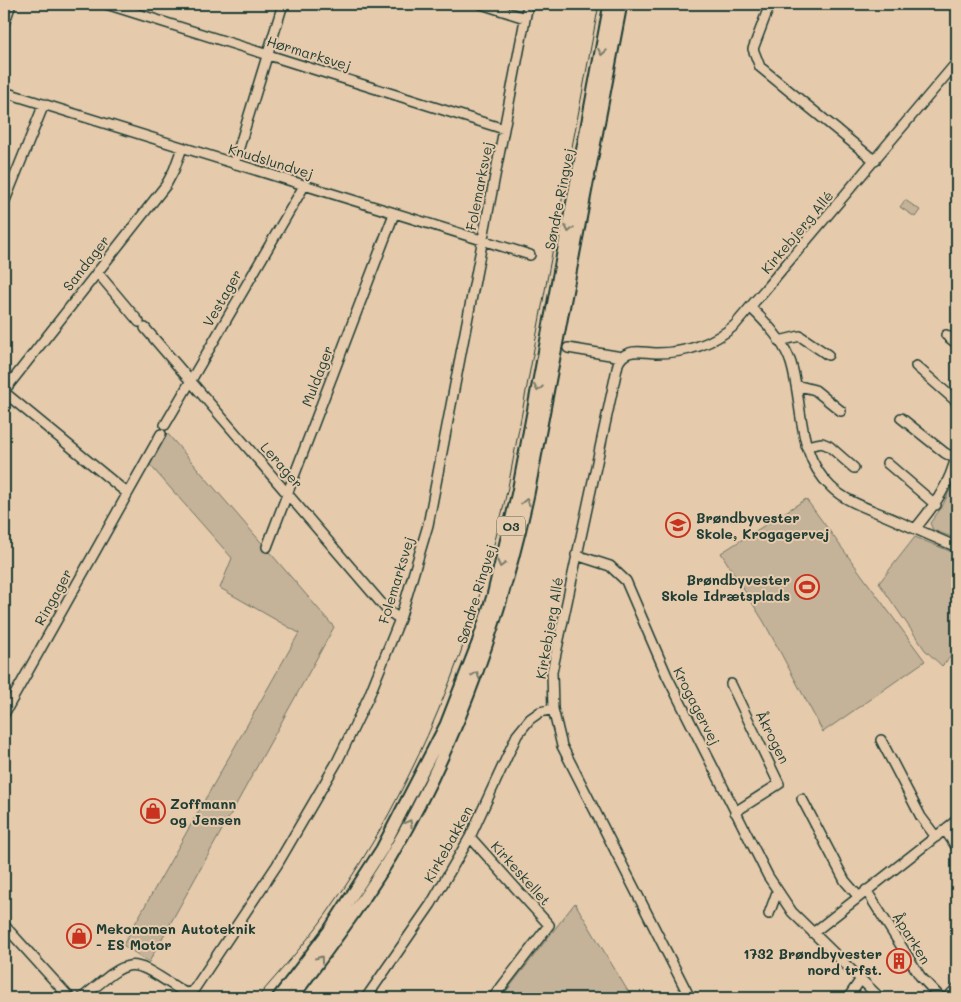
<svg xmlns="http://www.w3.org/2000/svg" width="961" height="1002" viewBox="0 0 961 1002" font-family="Mali,sans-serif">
<rect width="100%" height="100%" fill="#e5caac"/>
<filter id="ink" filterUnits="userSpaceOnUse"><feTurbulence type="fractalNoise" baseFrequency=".02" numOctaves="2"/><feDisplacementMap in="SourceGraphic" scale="10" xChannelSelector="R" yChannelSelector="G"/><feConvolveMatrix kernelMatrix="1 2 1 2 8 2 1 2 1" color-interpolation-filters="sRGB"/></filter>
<g filter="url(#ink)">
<path fill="#c4b299" stroke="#727866" d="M905,200L920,210L915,217L900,207Z
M167,433L334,627L149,962L123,945L299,633L220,588L232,558L150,465Z
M957,475V539L933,530L930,523L942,507Z
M806,499L925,661L823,732L764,622L721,553Z
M915,537L957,554V640L953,654L942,666L925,650L879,583Z
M575,903L632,998H501Z"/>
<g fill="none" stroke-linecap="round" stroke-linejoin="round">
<defs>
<path id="minor" d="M106,4L504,129
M481,4L525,18
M770,4L753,49L760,67L875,161
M955,4L957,6
M4,24L11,4
M4,92L530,255
M234,164L283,4
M4,203L44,104
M97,272L139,322
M751,308C767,323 784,342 791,363C804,406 796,454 831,487C844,500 864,507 881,514C906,525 932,536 957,547
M145,328L388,611L400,619
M946,335L957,344
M779,341L800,336L828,355
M568,348L622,357
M916,366L957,402
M796,385L815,390L841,411
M4,391L166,185L174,170L182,148
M4,392L127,493
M901,418L945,453L956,459
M165,425L304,186
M806,446L822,443L829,446L854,468
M887,463L936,505
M915,529C935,505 950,484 957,453
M267,547L394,214
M576,555L610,566L626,581L667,676L768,876L792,912L880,998
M731,684L779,784L735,812
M4,714L161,434
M881,740L921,817L936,837
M802,799L845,881L858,896
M945,830L957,848
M470,837L549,925L493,998
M866,890L920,976L939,996
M769,914L777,892
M4,925L70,998
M813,933L957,820
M82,998C135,954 128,957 185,993L193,991L277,865L337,762L369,696L400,619L428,525L528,4
M366,998L431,904L470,837L517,735L530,719L540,712L553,709
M690,998L562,746L553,709L552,672L618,364C620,359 623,355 629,353C637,350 647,353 656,353C685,353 713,344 735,325L957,62
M848,998L861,979
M947,998L957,988"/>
<path id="major" d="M278,998L329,931L382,849L446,725L478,643L493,596L518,492L610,4
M292,998C326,951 361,906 391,856C457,743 500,621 528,494L621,4"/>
</defs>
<use href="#minor" stroke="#1f3d34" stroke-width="12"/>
<use href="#major" stroke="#1f3d34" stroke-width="15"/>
<use href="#minor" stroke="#e5caac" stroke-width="9"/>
<use href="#major" stroke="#e5caac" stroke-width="11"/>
<path stroke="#1f3d34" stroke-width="1" d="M257,998C281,970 306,943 327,913C418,785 474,639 508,487L599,4"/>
</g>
<defs><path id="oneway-chevron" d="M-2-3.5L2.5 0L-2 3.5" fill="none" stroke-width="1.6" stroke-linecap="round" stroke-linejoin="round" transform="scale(1.25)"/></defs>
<g stroke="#787c6a">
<use href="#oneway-chevron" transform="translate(602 52) rotate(100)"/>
<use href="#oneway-chevron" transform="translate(569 229) rotate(101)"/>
<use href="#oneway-chevron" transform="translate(538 388) rotate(101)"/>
<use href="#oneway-chevron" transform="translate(526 502) rotate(-77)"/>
<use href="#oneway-chevron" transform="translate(501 564) rotate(105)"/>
<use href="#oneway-chevron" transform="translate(476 675) rotate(-69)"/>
<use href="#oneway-chevron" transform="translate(409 823) rotate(-61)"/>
<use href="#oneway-chevron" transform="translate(320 959) rotate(-54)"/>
</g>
</g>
<defs>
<symbol id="school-ring" viewBox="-11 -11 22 22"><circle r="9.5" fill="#e5caac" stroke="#c8321e" stroke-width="1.5"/><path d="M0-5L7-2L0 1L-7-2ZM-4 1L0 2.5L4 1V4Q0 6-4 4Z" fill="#c8321e"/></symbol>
<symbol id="stadium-ring" viewBox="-11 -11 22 22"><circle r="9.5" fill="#e5caac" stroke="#c8321e" stroke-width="1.5"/><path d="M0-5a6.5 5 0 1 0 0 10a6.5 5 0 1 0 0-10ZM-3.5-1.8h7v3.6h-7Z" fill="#c8321e"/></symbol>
<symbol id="shop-ring" viewBox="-11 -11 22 22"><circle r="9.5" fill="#e5caac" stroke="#c8321e" stroke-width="1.5"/><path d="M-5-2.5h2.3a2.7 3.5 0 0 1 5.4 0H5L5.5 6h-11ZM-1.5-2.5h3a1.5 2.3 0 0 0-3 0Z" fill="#c8321e"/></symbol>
<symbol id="building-ring" viewBox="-11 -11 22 22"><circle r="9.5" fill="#e5caac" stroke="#c8321e" stroke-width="1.5"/><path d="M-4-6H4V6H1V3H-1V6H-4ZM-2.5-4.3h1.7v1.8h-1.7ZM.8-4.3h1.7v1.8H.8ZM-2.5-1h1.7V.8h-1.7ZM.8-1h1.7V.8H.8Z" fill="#c8321e"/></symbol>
</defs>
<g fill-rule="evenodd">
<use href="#school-ring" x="664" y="511" width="28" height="28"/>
<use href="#stadium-ring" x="793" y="573" width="28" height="28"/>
<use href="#shop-ring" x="139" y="797" width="28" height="28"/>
<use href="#shop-ring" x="65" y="922" width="28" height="28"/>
<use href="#building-ring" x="885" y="947" width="28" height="28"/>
</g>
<g text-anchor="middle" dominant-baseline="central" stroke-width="4" stroke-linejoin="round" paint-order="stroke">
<rect fill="#e5caac" stroke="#5a6758" stroke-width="1" x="497" y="516.5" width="28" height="19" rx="4"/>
<g font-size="12" font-weight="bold" fill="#1f3d34">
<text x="511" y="526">O3</text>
</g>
<g font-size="14" fill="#1f3d34" stroke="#e5caac">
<text transform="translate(309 53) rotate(17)">Hørmarksvej</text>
<text transform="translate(271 161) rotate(17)">Knudslundvej</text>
<text transform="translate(479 186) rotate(-79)">Folemarksvej</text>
<text transform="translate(559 199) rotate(-79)">Søndre Ringvej</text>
<text transform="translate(797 232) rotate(-50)">Kirkebjerg Allé</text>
<text transform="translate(86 263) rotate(-52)">Sandager</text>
<text transform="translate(222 298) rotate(-60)">Vestager</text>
<text transform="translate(317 376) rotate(-69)">Muldager</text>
<text transform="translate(282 465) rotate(49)">Lerager</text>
<text transform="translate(396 580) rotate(-73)">Folemarksvej</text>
<text transform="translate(476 594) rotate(-73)">Søndre Ringvej</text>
<text transform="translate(53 597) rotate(-61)">Ringager</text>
<text transform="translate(549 628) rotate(-80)">Kirkebjerg Allé</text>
<text transform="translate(697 706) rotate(63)">Krogagervej</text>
<text transform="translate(773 737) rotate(63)">Åkrogen</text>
<text transform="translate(448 844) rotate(-61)">Kirkebakken</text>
<text transform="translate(521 873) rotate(48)">Kirkeskellet</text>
<text transform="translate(912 938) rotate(58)">Åparken</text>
</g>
<g font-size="14" font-weight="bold" fill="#1f3d34" stroke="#e5caac" text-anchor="start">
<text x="696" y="517">Brøndbyvester<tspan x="696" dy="16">Skole, Krogagervej</tspan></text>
<text x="790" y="579" text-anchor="end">Brøndbyvester<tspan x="790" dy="16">Skole Idrætsplads</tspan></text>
<text x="170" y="803">Zoffmann<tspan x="170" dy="16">og Jensen</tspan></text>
<text x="96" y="928">Mekonomen Autoteknik<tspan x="96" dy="16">- ES Motor</tspan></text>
<text x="882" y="953" text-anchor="end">1732 Brøndbyvester<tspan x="882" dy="16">nord trfst.</tspan></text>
</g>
</g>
<rect width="961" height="1002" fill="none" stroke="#e5caac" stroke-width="20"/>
<rect x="10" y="10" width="941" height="982" fill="none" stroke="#1f3d34" stroke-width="2" filter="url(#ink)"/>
</svg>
